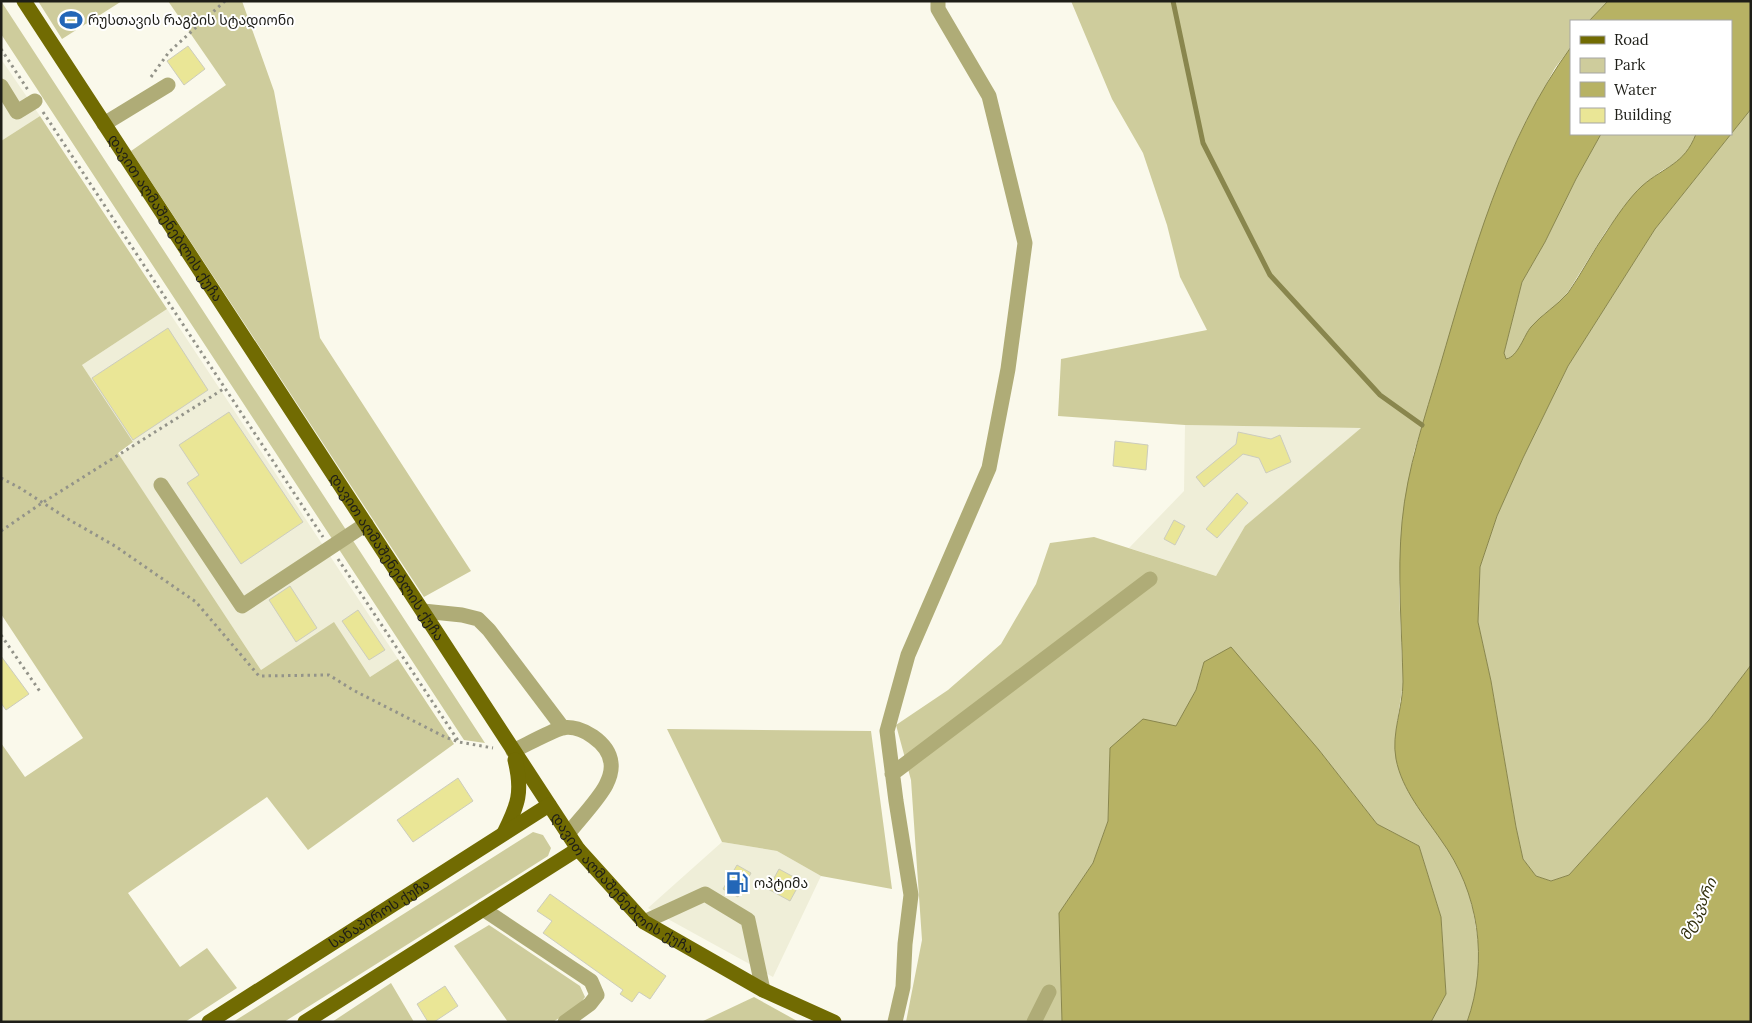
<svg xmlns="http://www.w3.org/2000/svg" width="1752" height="1023" viewBox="0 0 1752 1023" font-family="Lora,'Noto Sans Georgian',serif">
<rect width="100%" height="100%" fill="#faf9eb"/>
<path fill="#efeed8" d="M1,59L40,116L1,141Z
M167,309L398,659L370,677L334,623L261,670L119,455L134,444L82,365Z
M1185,425L1362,428L1245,526L1216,576L1129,548L1184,491Z
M722,842L777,851L821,876L773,977L648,908Z"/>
<path fill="#cecc9c" d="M1,1L485,743L464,740L1,34Z
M38,1H122L62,39Z
M168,1H242L274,91L320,338L471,571L424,597L131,151L226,85Z
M1071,1H1608L1589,21H1571V47L1555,68L1526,121L1501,177L1480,238L1414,452L1402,520L1399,589L1403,684L1395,736L1443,842L1455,861L1466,884L1473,910L1478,941L1479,975L1473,1006L1467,1022H1431L1446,994L1441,917L1419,846L1377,824L1319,750L1204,662L1196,690L1176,727L1110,748L1108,821L1093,863L1059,913L1062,1022H906L922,940L911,780L896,725L948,690L1001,644L1036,584L1050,543L1094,537L1216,576L1245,526L1361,428L1185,425L1058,416L1061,359L1207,330L1180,277L1167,225L1143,153L1112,99Z
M1751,109V665L1709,720L1569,875L1551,881L1536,876L1523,859L1516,827L1491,681L1478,622L1480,567L1497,516L1523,458L1568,366L1655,229Z
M40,116L167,309L82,365L133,442L118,453L261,670L334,622L370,677L398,659L454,744L308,850L267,797L128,893L180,967L207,948L237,988L185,1022H1V743L25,777L83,738L1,614V141Z
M1601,134H1696L1690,149L1679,161L1661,171L1641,187L1625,206L1606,231L1568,292L1558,304L1543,315L1513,356L1506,359L1504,353L1522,282L1545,242L1576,179Z
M667,729L871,731L892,889L821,876L777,851L722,842Z
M533,832L543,835L551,848L548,856L284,1022H233Z
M489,925L580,986L585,997L579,1005L553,1022H508L454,946Z
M391,983L414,1022H332Z
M754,997L799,1022H701Z"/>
<path fill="#b7b264" stroke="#89864d" d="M1608,1H1751V109L1731,134V21H1589Z
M1571,47V134H1601L1576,179L1545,242L1522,282L1504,353L1506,359C1518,357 1524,335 1531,327C1542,314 1557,306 1568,293C1582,273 1593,251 1607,231C1617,216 1629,198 1642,186C1665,166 1684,165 1696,134H1731L1655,229L1568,366L1523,458L1497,516L1480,567L1478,622L1491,681L1516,827L1523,859L1536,876L1551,881L1569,875L1709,720L1751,665V1022H1467C1489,961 1479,892 1441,840C1424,815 1402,790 1396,759C1391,733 1403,708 1403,682C1402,629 1397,575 1402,522C1407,468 1425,417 1440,366C1472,257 1503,140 1571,47Z
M1231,647L1319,750L1377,824L1419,846L1441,917L1446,994L1431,1022H1062L1059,913L1093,863L1108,821L1110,748L1143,719L1176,726L1196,690L1204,662Z"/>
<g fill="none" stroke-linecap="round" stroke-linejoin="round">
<path stroke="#89864d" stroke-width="5" d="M1173,1L1203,143L1270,275L1380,395L1422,425"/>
</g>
<path fill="#eae696" stroke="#ccccbd" d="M188,46L205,69L184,85L167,61Z
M168,328L208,390L133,440L92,378Z
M229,412L303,522L241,564L187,483L199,475L179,445Z
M1238,432L1271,439L1280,435L1291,462L1266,473L1259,458L1243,454L1204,487L1196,477L1236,444Z
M1115,441L1148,445L1146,470L1113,466Z
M1237,493L1248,503L1217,538L1206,529Z
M1174,520L1185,526L1175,545L1164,539Z
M290,586L317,628L296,642L269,600Z
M358,610L385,650L369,660L342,621Z
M1,656L29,694L6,710L1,703Z
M458,778L473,801L413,842L397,820Z
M737,865L751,873L738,897L723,889Z
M779,869L801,881L790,901L768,889Z
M550,894L666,976L650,999L639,992L632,1002L620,994L623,990L543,933L552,921L537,911Z
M445,986L458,1006L434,1022H428L417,1004Z"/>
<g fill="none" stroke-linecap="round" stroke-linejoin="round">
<path stroke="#939389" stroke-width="3" stroke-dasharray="2.5 4" stroke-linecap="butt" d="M1,49L28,90
M151,77L169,52L225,1
M43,112L323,537
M1,478L20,488L68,519L115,546L196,602L259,676L329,675L353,690L445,737L459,742L493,748
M1,531L42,503L225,388
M338,559L459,742
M1,635L41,693"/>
<path stroke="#afac77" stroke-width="15" d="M1,86L17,112L35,101
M104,124L168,85
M161,485L242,606L366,524
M423,611L462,615L478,619L489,630L563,728
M513,751C526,745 549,732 562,728C581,724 609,743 611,763C612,770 609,779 606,785C599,799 578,821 568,834
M892,774L1150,579
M483,909L591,981L597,995L590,1004L565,1022
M644,922L705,894L748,920L763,990
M895,1022L903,987L905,944L911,895L896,801L887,731L908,655L989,468L1008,369L1025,243L989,96L938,9V1
M1034,1022L1049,992"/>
<g stroke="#716b02" stroke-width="15">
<path id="s1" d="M24,1L578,849L644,922L763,990L834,1022"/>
<path d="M504,833C518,805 523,792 515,760"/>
<path id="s2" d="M209,1022L549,805"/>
<path d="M305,1022L578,849"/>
</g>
</g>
<defs>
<symbol id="stadium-bare" viewBox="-9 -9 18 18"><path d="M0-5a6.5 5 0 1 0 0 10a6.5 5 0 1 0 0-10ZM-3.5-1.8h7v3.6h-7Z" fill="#2366b7" stroke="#fff" stroke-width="2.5" paint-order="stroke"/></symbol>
<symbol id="fuel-bare" viewBox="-9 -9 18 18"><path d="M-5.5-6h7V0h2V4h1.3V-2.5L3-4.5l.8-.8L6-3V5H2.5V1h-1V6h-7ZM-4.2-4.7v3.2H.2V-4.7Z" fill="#2366b7" stroke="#fff" stroke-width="2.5" paint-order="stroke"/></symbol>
</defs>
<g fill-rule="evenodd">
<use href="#stadium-bare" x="55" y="4" width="32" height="32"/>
<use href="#fuel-bare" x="721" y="867" width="32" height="32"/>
</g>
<g text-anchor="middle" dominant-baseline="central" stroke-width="4" stroke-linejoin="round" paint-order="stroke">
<g font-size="14" fill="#1e1e18" stroke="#fff" text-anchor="start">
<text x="88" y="20">რუსთავის რაგბის სტადიონი</text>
<text x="754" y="883">ოპტიმა</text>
</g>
<g font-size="14" fill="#1e1e18" stroke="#fff">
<text stroke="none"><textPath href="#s1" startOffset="259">დავით აღმაშენებლის ქუჩა</textPath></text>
<text stroke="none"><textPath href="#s1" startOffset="664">დავით აღმაშენებლის ქუჩა</textPath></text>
<text stroke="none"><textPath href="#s1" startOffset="1069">დავით აღმაშენებლის ქუჩა</textPath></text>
<text stroke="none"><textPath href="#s2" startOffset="202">სანაპიროს ქუჩა</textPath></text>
</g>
<g font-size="15" font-style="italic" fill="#302e0b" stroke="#fff">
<text transform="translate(1698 909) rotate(-65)">მტკვარი</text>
</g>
</g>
<rect width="1752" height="1023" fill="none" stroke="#1e1e18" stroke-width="5"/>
<rect x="1570" y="20" width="162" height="115" fill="#ffffff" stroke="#a5a5a3"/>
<rect x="1580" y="36" width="25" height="8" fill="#716b02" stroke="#a5a5a3"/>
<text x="1614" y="45" font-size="15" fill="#1e1e18">Road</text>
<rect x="1580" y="58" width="25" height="15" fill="#cecc9c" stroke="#a5a5a3"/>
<text x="1614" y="70" font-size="15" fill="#1e1e18">Park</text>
<rect x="1580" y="82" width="25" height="15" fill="#b7b264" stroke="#a5a5a3"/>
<text x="1614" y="95" font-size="15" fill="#1e1e18">Water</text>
<rect x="1580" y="108" width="25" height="15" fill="#eae696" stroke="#a5a5a3"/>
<text x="1614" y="120" font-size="15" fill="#1e1e18">Building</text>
</svg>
